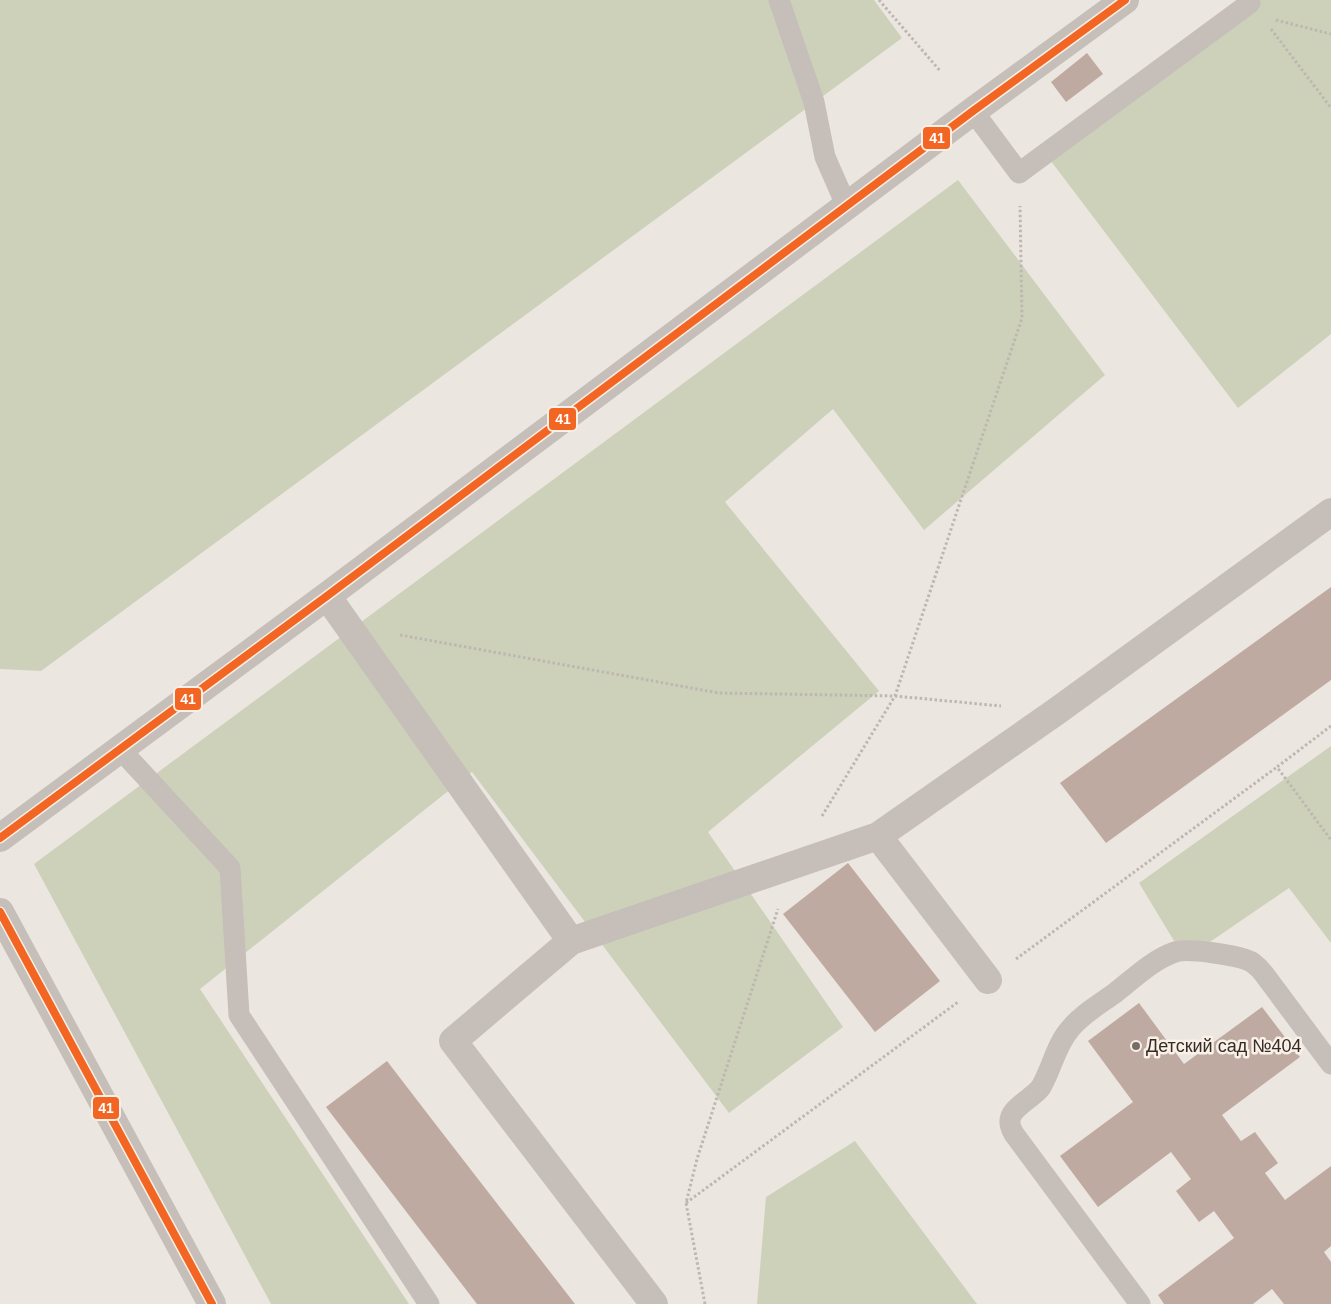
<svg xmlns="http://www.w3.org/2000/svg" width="1331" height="1304" viewBox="0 0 1331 1304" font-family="Helvetica,sans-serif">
<rect width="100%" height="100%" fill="#ece6e0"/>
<path fill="#cdd1ba" d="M0,0H874L902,38L41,671L0,669Z
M1253,0H1331V334L1238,408L1041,148Z
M958,180L1105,375L924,530L833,409L725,502L879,691L708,832L843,1027L729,1113L472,772L200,989L409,1304H271L34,864Z
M1331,746V943L1289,888L1185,959L1139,883Z
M855,1141L977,1304H757L766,1197Z"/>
<path fill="#bfaaa2" d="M1087,53L1103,74L1066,102L1051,82Z
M1331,587V680L1106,843L1060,783Z
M848,863L940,981L875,1032L783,914Z
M1139,1003L1184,1064L1262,1007L1300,1057L1222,1115L1241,1141L1255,1132L1278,1163L1265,1173L1285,1200L1331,1166V1246L1324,1252L1331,1262V1304H1284L1272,1289L1253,1304H1164L1158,1295L1234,1238L1214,1211L1199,1222L1176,1191L1191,1179L1171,1152L1098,1207L1060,1156L1133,1102L1088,1041Z
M387,1061L430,1117L575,1304H477L326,1107Z"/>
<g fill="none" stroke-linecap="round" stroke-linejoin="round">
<path stroke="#beb7b1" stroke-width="3" stroke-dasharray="2.5 2.5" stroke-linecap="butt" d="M879,0L941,72
M1276,20L1331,34
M1271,29L1331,108
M400,635L719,693L895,696L1001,706
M1331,726L1277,767L1331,840
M822,816L895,696L1022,318L1020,206
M1016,959L1277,767
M686,1203L958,1002
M705,1304L686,1203L697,1159L778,909"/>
<path stroke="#c5beb9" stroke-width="21" d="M779,0L814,102L825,157L847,207
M973,111L1019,173L1250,3L1248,0
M120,749L230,868L239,1015L429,1304
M1140,1304L1014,1134C1012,1130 1010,1127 1010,1123C1008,1108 1034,1098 1041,1087C1052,1068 1056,1045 1070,1029C1082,1014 1100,1004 1115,993C1133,979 1152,960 1175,952C1187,948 1242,955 1253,963C1257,966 1261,970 1264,974L1331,1064"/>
<path stroke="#c5beb9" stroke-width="28" d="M327,596L571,941L453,1041L654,1304
M0,838L327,596L973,111L1125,0
M0,912L212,1304
M571,941L878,836
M988,980L878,836L1057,711L1331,512"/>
<defs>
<path id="bus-1" d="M0,838L327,596L973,111L1125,0
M0,912L212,1304"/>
</defs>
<use href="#bus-1" stroke="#f9f1e7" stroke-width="11"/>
<use href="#bus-1" stroke="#f26522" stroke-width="8"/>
</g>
<circle fill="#766d68" stroke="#f9f1e7" stroke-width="2" cx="1136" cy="1046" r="5"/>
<g text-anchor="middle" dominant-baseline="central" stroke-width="5" stroke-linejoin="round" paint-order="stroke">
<g font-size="18" fill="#362c27" stroke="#f9f1e7" text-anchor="start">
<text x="1146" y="1046">Детский сад №404</text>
</g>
</g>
<g stroke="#f9f1e7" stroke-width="2">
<rect x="922" y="126" width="29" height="24" rx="5" fill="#f26522"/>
<rect x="548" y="407" width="29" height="24" rx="5" fill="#f26522"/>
<rect x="174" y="687" width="28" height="24" rx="5" fill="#f26522"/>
<rect x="92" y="1096" width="28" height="24" rx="5" fill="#f26522"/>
</g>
<g font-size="14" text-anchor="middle" font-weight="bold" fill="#fff">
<text x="937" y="143">41</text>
<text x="563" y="424">41</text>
<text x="188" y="704">41</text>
<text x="106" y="1113">41</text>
</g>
</svg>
